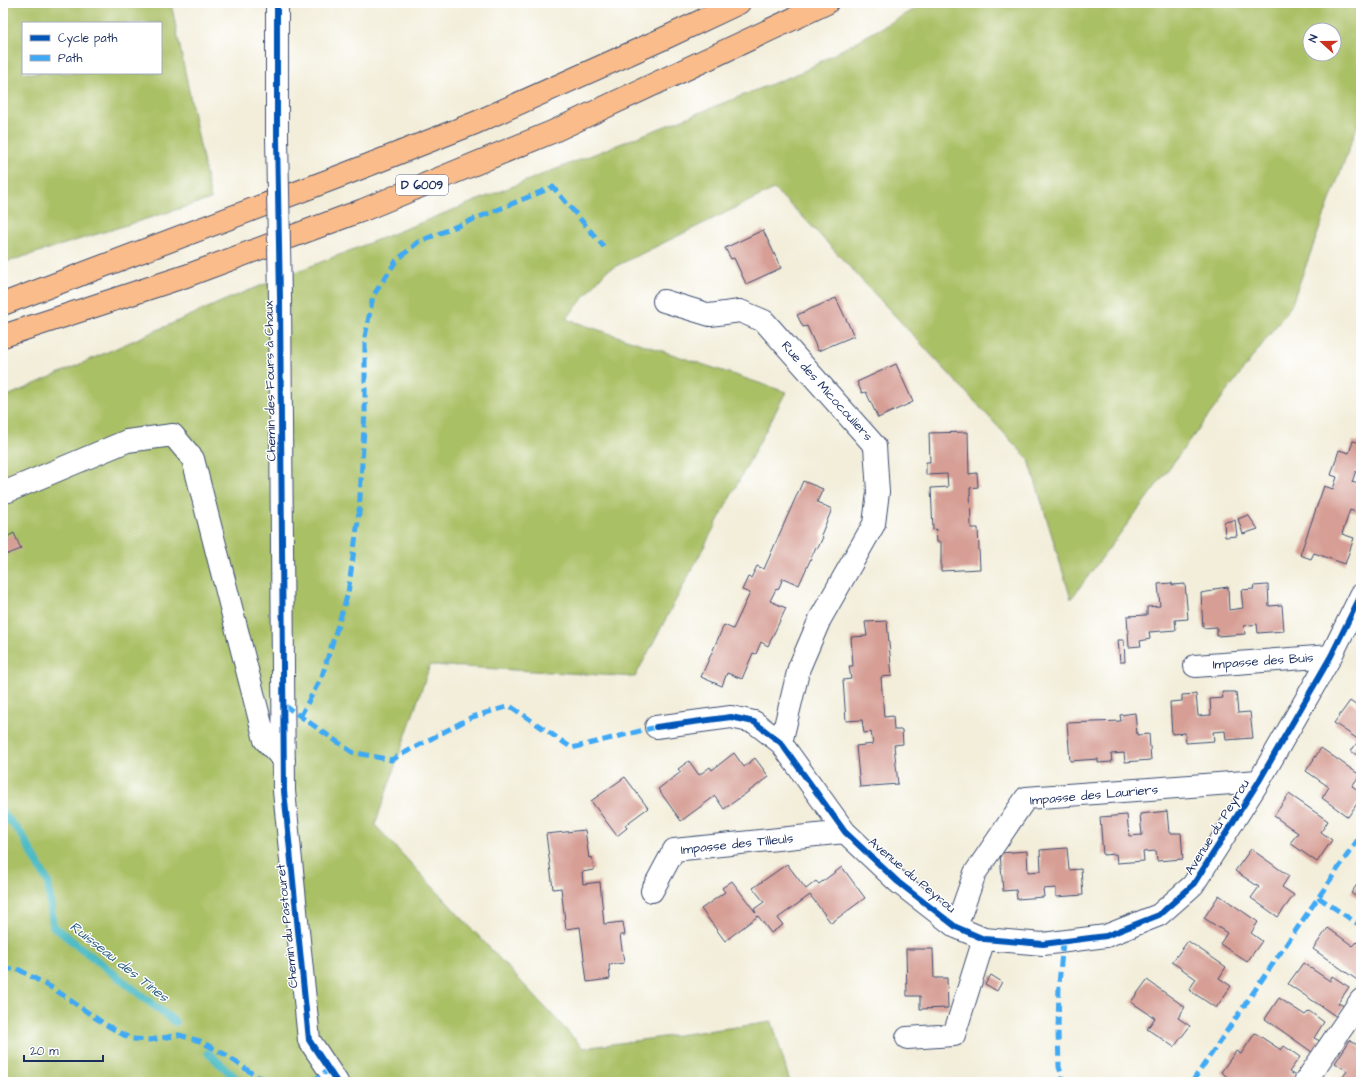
<svg xmlns="http://www.w3.org/2000/svg" width="1364" height="1085" viewBox="0 0 1364 1085" font-family="'Architects Daughter',sans-serif">
<rect width="100%" height="100%" fill="#fff"/>
<filter id="ink" filterUnits="userSpaceOnUse"><feTurbulence type="fractalNoise" baseFrequency=".025" numOctaves="2"/><feDisplacementMap in="SourceGraphic" scale="8" xChannelSelector="R" yChannelSelector="G"/><feConvolveMatrix kernelMatrix="1 2 1 2 8 2 1 2 1" color-interpolation-filters="sRGB"/></filter>
<filter id="wash" filterUnits="userSpaceOnUse"><feTurbulence type="fractalNoise" baseFrequency=".012" numOctaves="4" result="noise"/><feDisplacementMap in="SourceGraphic" scale="16" xChannelSelector="R" yChannelSelector="G"/><feGaussianBlur stdDeviation="0.9" result="paint"/><feColorMatrix in="noise" values="0 0 0 0 0 0 0 0 0 0 0 0 0 0 0 0 0 1.4 0 .05"/><feComposite in="paint" operator="in"/></filter>
<g filter="url(#wash)">
<rect width="100%" height="100%" fill="#f3eeda"/>
<path fill="#aac065" stroke="#627862" fill-rule="evenodd" d="M3,3H171L211,199L3,263ZM23,23H161V73H23Z
M926,3H1361V116L1291,306L1071,599L1029,460L805,219L774,189L606,271L566,319L786,392L635,677L430,665L375,825L583,1048L772,1022L790,1082H3V398L230,298L802,72ZM1310,30H1334V54H1310Z"/>
<g fill="none" stroke-linecap="round" stroke-linejoin="round">
<path stroke="#4dbbc4" stroke-width="8" d="M3,813L22,835L48,882L53,926L175,1022
M208,1053L240,1082"/>
</g>
<g id="blocks">
<path fill="#d69e94" d="M763,230L781,268L746,284L734,258L731,259L725,248Z
M836,298L854,336L818,351L807,326L803,327L797,315Z
M896,364L913,402L878,418L866,392L862,393L857,382Z
M968,432L969,474L977,473L978,487L970,488L971,528H978L980,569L941,571V542H937L936,529L933,530L931,488L948,487L947,474L926,475V462H930L929,433Z
M1353,441L1361,443V473L1356,471L1352,482L1361,485V514L1350,510L1342,534L1354,538L1345,564L1314,553L1311,559L1300,555L1324,486L1333,489L1337,477L1331,475L1339,450L1349,453Z
M803,481L823,489L817,502L832,509L821,535L823,537L818,548L816,547L799,585L783,578L778,590L776,589L770,601L786,608L768,646L761,642L756,654L753,653L742,679L727,673L722,686L701,677L724,625L733,629L750,593L742,590L748,577L751,578L757,566L764,569Z
M1248,515L1258,529L1243,534L1238,519Z
M1235,520L1237,536L1225,537L1224,522Z
M14,533L21,549L3,556V539Z
M1172,583V585L1185,584L1188,619L1175,620L1176,630L1149,632L1150,639L1140,641L1141,646L1129,647L1127,616L1147,615V607L1160,606L1158,584Z
M1268,585L1269,606L1282,605L1284,631L1258,633L1257,624L1244,626L1245,634L1217,636V627L1203,628L1201,593L1213,591L1214,589L1228,587L1229,610L1243,608L1241,590L1254,589L1253,586Z
M887,621L892,676L881,677L884,717L893,716L894,730H902L903,744L894,745L898,784L860,787L856,746L873,744L871,732L864,733L862,720L846,721L843,680L851,679L849,666H853L851,637L867,636L865,622Z
M1118,640H1124L1125,662H1120Z
M1222,692H1236L1238,713L1250,712L1253,738L1226,740L1225,731L1213,732L1214,741L1186,743L1185,733L1172,734L1170,702L1182,701V695L1196,694L1198,716L1211,715L1210,699L1223,698Z
M1350,701L1361,709V758L1351,751L1359,740L1334,723Z
M1135,713L1137,735L1149,734L1151,760L1125,762L1124,753L1111,754L1112,762L1098,763V759L1070,761L1067,723L1121,721L1120,715Z
M1321,748L1360,775L1352,786L1361,792V798L1348,817L1322,798L1329,787L1306,771Z
M734,753L744,767L755,758L769,777L724,809L715,796L681,821L658,789L681,772L678,769L689,761L699,775L710,767L712,770Z
M625,777L648,808L625,825L627,828L617,836L591,801Z
M1289,794L1328,821L1321,832L1332,840L1317,862L1290,843L1298,833L1274,816Z
M1167,811L1169,833H1181L1183,859L1157,861L1156,851L1143,852L1144,861L1117,863L1116,854L1103,855L1100,817L1127,815L1129,836L1142,835L1140,814Z
M585,830L589,858L592,857L594,870L582,872L583,884L600,882L604,924L623,922L625,935H620L624,963L609,965L610,979L587,982L580,927L566,929L561,888L553,889L546,834Z
M1067,848L1069,870L1081,869L1083,895L1056,897V888L1043,889L1044,897L1017,899L1016,890L1003,891L1000,853L1027,851L1028,872L1041,871L1040,850Z
M1251,849L1289,876L1282,887L1294,895L1278,917L1251,898L1259,887L1235,871Z
M787,864L806,889L816,881L819,884L842,867L865,898L831,923L810,895L778,918L783,925L771,933L758,916L725,941L701,909L725,892L722,888L732,881L756,913L754,909L764,902L753,888Z
M1361,879V900L1351,893Z
M1219,895L1258,922L1251,933L1262,941L1247,962L1220,944L1227,933L1204,918Z
M1328,928L1353,946L1357,942L1361,944L1360,982L1313,949Z
M1188,941L1226,967L1219,978L1231,986L1216,1008L1189,990L1196,979L1172,962Z
M906,949H933L934,978H947L948,1008L920,1009V996H907Z
M1303,963L1330,981L1332,976L1349,987L1338,1003L1344,1006L1337,1017L1288,984Z
M991,975L1002,982L997,991L985,984Z
M1147,980L1185,1007L1178,1018L1190,1026L1174,1047L1147,1029L1155,1018L1131,1002Z
M1279,998L1305,1015L1309,1011L1324,1022L1314,1038L1320,1041L1312,1052L1265,1019Z
M1255,1033L1281,1050L1284,1046L1300,1057L1289,1072L1296,1076L1292,1082H1234L1221,1072L1236,1051L1241,1054Z
M1350,1040L1361,1048V1082L1340,1081L1347,1071L1335,1063Z"/>
</g>
</g>
<g filter="url(#ink)">
<use href="#blocks" fill-opacity="0" stroke="#3b4c71" stroke-width="1"/>
<g fill="none" stroke-linecap="round" stroke-linejoin="round">
<defs>
<path id="minor" d="M277,3V138
M280,298L284,791L309,1040L337,1082
M664,301L710,315L740,311L764,321L875,446L878,492L874,524L820,619L799,668L781,743
M8,491L127,441L173,435L193,459L265,740L284,760
M1195,666L1331,656
M656,727L731,717L754,722L781,743L845,832L898,882L956,927L984,939L1043,944L1106,936L1159,915L1193,885L1259,781L1331,656L1361,595
M652,891L674,850L845,832
M956,927L975,873L1026,798L1259,781
M907,1038L954,1035L984,939
M1305,1082L1361,1000"/>
<path id="major" d="M3,304L343,175L475,123L667,37L739,3
M3,336L186,276L363,210L552,132L827,3"/>
</defs>
<use href="#minor" stroke="#3b4c71" stroke-width="24"/>
<use href="#major" stroke="#3b4c71" stroke-width="24"/>
<use href="#minor" stroke="#fff" stroke-width="22"/>
<use href="#major" stroke="#f9bc8a" stroke-width="22"/>
<defs>
<path id="minor-bridge" d="M277,138L280,298"/>
</defs>
<use href="#minor-bridge" stroke="#3b4c71" stroke-width="24" stroke-linecap="butt"/>
<use href="#minor-bridge" stroke="#fff" stroke-width="22"/>
<path stroke="#3fa9f5" stroke-width="5" stroke-dasharray="10 5" stroke-linecap="butt" d="M284,705L352,752L391,760L472,717L510,706L572,748L656,727
M300,717L322,676L348,593L359,513L365,411V337L373,296L396,261L418,242L553,187L604,247
M1318,897L1361,926
M1063,942L1059,984L1058,1031L1059,1067L1064,1082
M3,970L16,968L54,989L103,1023L131,1039L150,1040L179,1035L200,1041L226,1055L256,1076L274,1082
M311,1082L329,1070
M1192,1082L1361,835"/>
<defs>
<path id="cycleway" d="M277,3V138L280,298L284,791L309,1040L337,1082
M656,727L731,717L754,722L781,743L845,832L898,882L956,927L984,939L1043,944L1106,936L1159,915L1193,885L1259,781L1331,656L1361,595"/>
</defs>
<use href="#cycleway" stroke="#fff" stroke-width="8"/>
<use href="#cycleway" stroke="#0057b8" stroke-width="6"/>
</g>
</g>
<g text-anchor="middle" dominant-baseline="central" stroke-width="3" stroke-linejoin="round" paint-order="stroke">
<rect fill="#fff" stroke="#5f6d8e" stroke-width="1" x="396" y="175" width="52" height="20" rx="3"/>
<g font-size="12" font-weight="bold" fill="#1b2f5e">
<text x="422" y="185">D 6009</text>
</g>
<g font-size="13" fill="#1b2f5e" stroke="#fff">
<text transform="translate(270 381) rotate(-91)">Chemin des Fours à Chaux</text>
<text transform="translate(827 391) rotate(48)">Rue des Micocouliers</text>
<text transform="translate(1263 661) rotate(-4)">Impasse des Buis</text>
<text transform="translate(1094 795) rotate(-5)">Impasse des Lauriers</text>
<text transform="translate(1217 827) rotate(-58)">Avenue du Peyrou</text>
<text transform="translate(737 844) rotate(-6)">Impasse des Tilleuls</text>
<text transform="translate(912 875) rotate(40)">Avenue du Peyrou</text>
<text transform="translate(287 926) rotate(-96)">Chemin du Pastouret</text>
</g>
<g font-size="14" font-style="italic" fill="#2c6082" stroke="#fff">
<text transform="translate(119 962) rotate(38)">Ruisseau des Tines</text>
</g>
</g>
<rect width="1364" height="1085" fill="none" stroke="#fff" stroke-width="16"/>
<rect x="22" y="22" width="140" height="52" fill="#ffffff" stroke="#a4acbf"/>
<rect x="30" y="35" width="20" height="6" fill="#0057b8" stroke="#a4acbf"/>
<text x="58" y="42" font-size="12" fill="#1b2f5e">Cycle path</text>
<rect x="30" y="55" width="20" height="6" fill="#3fa9f5" stroke="#a4acbf"/>
<text x="58" y="62" font-size="12" fill="#1b2f5e">Path</text>
<g transform="translate(1322 42) rotate(291)"><circle r="19" fill="#ffffff" stroke="#a4acbf"/>
<path d="M0-3L7 15L0 10L-7 15Z" fill="#c8321e"/>
<text y="-6" font-size="11" font-weight="bold" text-anchor="middle" fill="#1b2f5e">N</text>
</g>
<path d="M24 1055v6h79v-6" fill="none" stroke="#1b2f5e" stroke-width="2"/>
<text x="30" y="1055" font-size="12" fill="#1b2f5e" stroke="#ffffff" stroke-width="3" paint-order="stroke">20 m</text>
</svg>
